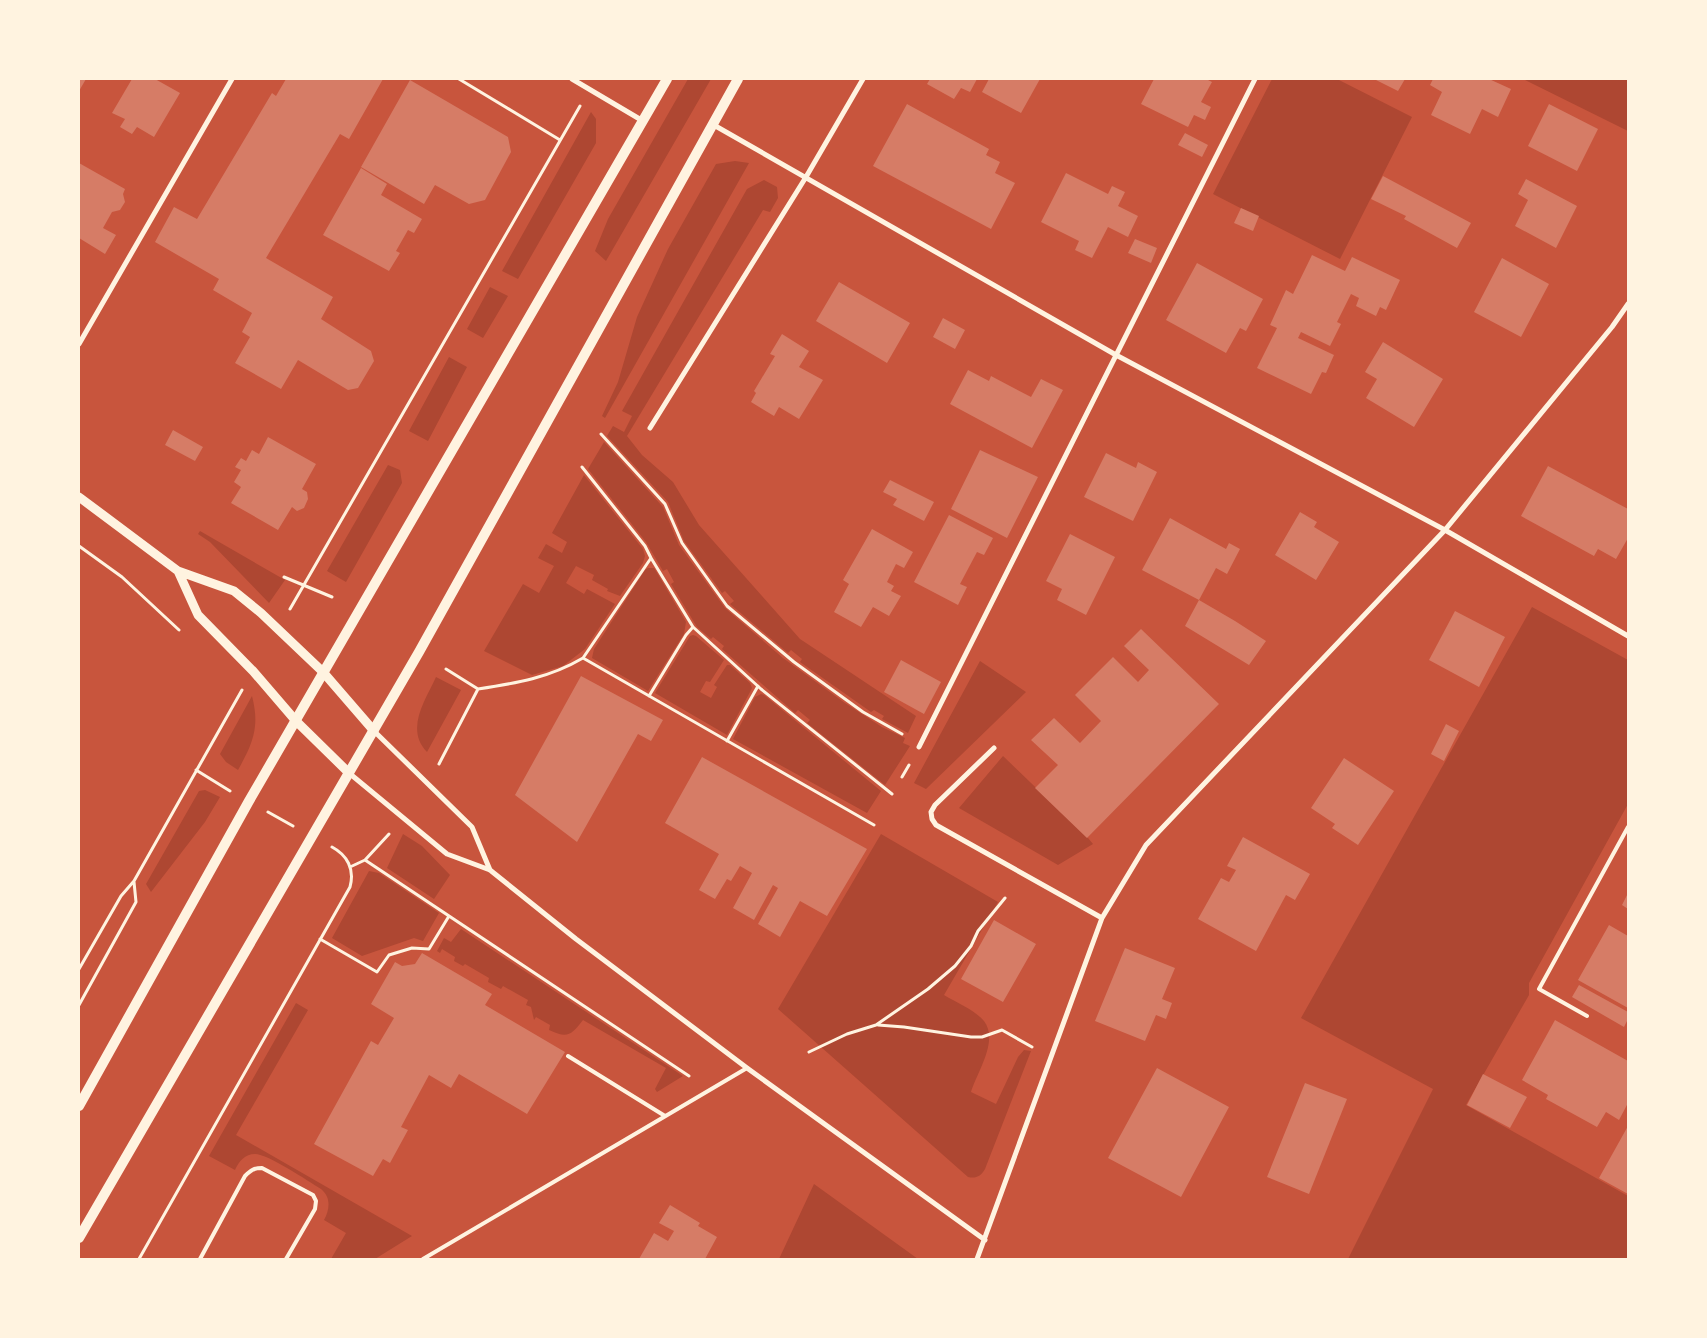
<svg xmlns="http://www.w3.org/2000/svg" width="1707" height="1338" viewBox="0 0 1707 1338" font-family="'DM Sans',sans-serif">
<rect width="100%" height="100%" fill="#c8553d"/>
<path fill="#ae4732" d="M688,79H711L606,261L595,251L608,219Z
M1272,79H1337L1412,117L1340,259L1213,194Z
M1523,79H1628V131Z
M591,112L596,119V143L518,279L502,271Z
M735,161L749,163L605,418L602,416L618,382L637,317L668,249L716,164Z
M764,180L777,187L778,198L770,212L763,210L627,436L642,455L673,482L699,525L800,639L916,716L908,733L882,719L884,716L874,710L871,712L800,662L802,659L791,650L788,653L730,604L734,601L725,591L722,593L684,541L668,502L607,436L613,426L624,432L632,416L622,411L747,189Z
M490,287L508,296L483,338L467,329Z
M449,357L467,367L428,441L409,431Z
M604,442L663,507L679,545L725,608L783,658L845,703L882,727L905,738L903,743L910,746L885,785L807,723L810,720L798,710L795,713L722,649L724,646L713,637L711,639L697,627L671,584L674,582L667,569L663,571L646,542L588,469Z
M388,465L400,470L402,483L346,582L327,571Z
M584,475L643,549L645,556L643,563L620,596L607,591L608,589L592,580L594,575L576,566L566,583L584,594L587,589L615,604L585,649L563,666L532,675L484,651L523,584L539,593L554,566L538,558L546,544L562,553L567,542L552,533Z
M200,531L285,580L269,603L210,542L198,534Z
M648,568H654L656,571L686,622L684,634L648,691L592,658L594,649L645,570Z
M1532,607L1628,660V804L1529,983V995L1466,1105L1628,1196V1259H1348L1433,1089L1301,1018Z
M693,635L696,636L724,660L710,682L706,681L700,692L711,698L717,687L714,685L727,665H730L750,683L752,688L750,692L727,735L655,693L690,636Z
M980,661L1026,692L926,789L914,783Z
M436,677L461,690L427,752C405,729 425,701 436,677Z
M761,694L764,695L881,791L867,813L733,739L755,697Z
M252,696C260,727 253,743 238,770L226,762L220,754Z
M1003,756L1088,838L1093,844L1058,865L959,808Z
M205,790L220,797L205,822L151,892L146,884L199,791Z
M403,834L422,846L450,875L434,899L387,868Z
M881,834L998,902L944,995C957,1003 975,1010 984,1021C999,1041 977,1072 971,1092L996,1104L1018,1057L1024,1050L1031,1051L985,1169C981,1176 976,1179 968,1177L778,1009Z
M369,871L379,873L439,913L423,941L414,938L362,956L332,938Z
M461,929L683,1076L657,1092L655,1089L666,1068L583,1020C571,1035 568,1039 549,1030L550,1025L536,1017L534,1020L531,1007L526,1005L528,1000L503,986L501,989L488,982L489,978L465,964L463,966L454,961L455,957L442,949L440,953L437,951L444,938L451,942Z
M296,1003L308,1010L236,1135L412,1236L375,1259H331L346,1233L324,1220C330,1209 331,1197 321,1189C308,1181 268,1154 255,1154C245,1154 239,1161 235,1170L209,1156Z
M814,1184L918,1259H779Z"/>
<path fill="#d67c66" d="M79,79H86L79,91Z
M132,79H155L180,93L154,137L137,127L132,134L120,127L125,119L112,113Z
M286,79H383L349,139L340,134L266,258L333,297L321,319L371,351L374,361L358,388L348,390L298,360L281,389L235,363L250,337L242,332L252,313L213,290L219,279L155,242L174,207L197,219L272,93L276,96Z
M930,79H977L970,92L961,88L954,99L927,84Z
M989,79H1040L1021,113L982,92Z
M1154,79H1206L1212,82L1201,102L1211,107L1205,120L1194,115L1188,127L1141,104Z
M1374,79H1405L1398,91Z
M1433,79H1489L1511,89L1498,117L1482,109L1470,134L1431,115L1442,92L1430,85Z
M410,80L508,137L511,152L485,200L469,204L435,185L424,204L361,167Z
M907,104L989,149L986,155L1000,162L995,173L1015,183L991,229L873,166Z
M1549,104L1598,129L1577,171L1528,146Z
M1185,133L1208,145L1202,157L1178,145Z
M79,163L125,189L123,194L125,202L120,210L112,212L103,228L116,235L105,254L79,238Z
M361,168L387,184L381,195L422,219L414,233L408,230L396,251L400,253L389,271L323,235Z
M1066,173L1108,194L1112,186L1125,192L1118,206L1138,216L1128,237L1108,227L1092,258L1075,250L1079,241L1041,222Z
M1383,176L1471,223L1457,248L1404,219L1406,216L1371,199Z
M1526,179L1577,206L1556,248L1515,226L1528,200L1518,194Z
M1241,208L1259,216L1253,231L1234,223Z
M1135,239L1157,248L1151,263L1128,253Z
M1312,255L1345,271L1352,257L1400,280L1386,310L1380,307L1376,316L1356,306L1359,298L1351,294L1337,322L1341,324L1330,346L1301,332L1298,338L1334,355L1326,373L1322,372L1311,394L1257,368L1277,328L1270,325L1286,290L1293,294Z
M1502,258L1549,284L1521,337L1474,312Z
M1197,263L1263,299L1246,331L1240,328L1226,353L1166,320Z
M839,282L910,323L887,363L816,321Z
M943,318L965,330L955,349L933,337Z
M782,334L809,351L799,367L823,380L799,419L779,407L774,416L751,402L756,393L754,391L775,356L770,354Z
M1383,342L1443,379L1414,427L1366,398L1377,379L1365,372Z
M968,370L989,381L991,376L1031,397L1041,379L1063,390L1032,448L950,404Z
M173,430L203,447L195,461L165,445Z
M268,437L316,464L302,489L307,492L308,499L304,508L297,511L292,507L278,530L231,503L241,487L234,482L241,470L235,467L241,458L246,461L252,450L259,454Z
M980,450L1038,477L1007,538L951,509Z
M1106,453L1136,468L1138,462L1157,472L1133,521L1084,497Z
M1548,466L1628,509V538L1616,559L1598,549L1594,556L1521,516Z
M890,480L934,502L924,521L893,505L897,499L883,492Z
M1300,512L1317,522L1314,527L1339,542L1316,580L1275,555Z
M949,515L993,538L984,555L977,552L960,584L967,587L958,605L914,582Z
M1170,518L1226,549L1229,543L1240,549L1227,574L1216,568L1199,600L1142,570Z
M872,529L913,552L904,568L896,564L887,582L894,586L891,591L901,596L889,616L873,607L861,627L834,612L849,584L843,580Z
M1070,534L1115,557L1086,615L1057,600L1062,589L1046,581Z
M1199,600L1235,621L1266,641L1249,665L1185,626Z
M1455,611L1505,637L1479,687L1429,660Z
M1141,629L1219,704L1087,838L1035,788L1058,765L1031,740L1054,718L1080,743L1101,721L1075,695L1113,657L1138,682L1149,670L1124,646Z
M901,660L941,682L924,714L884,692Z
M581,676L663,720L651,741L638,734L577,842L515,795Z
M1446,724L1459,731L1444,761L1431,754Z
M702,757L867,849L827,916L800,901L780,937L758,924L778,888L773,885L754,920L733,908L752,873L740,866L731,881L727,879L715,899L699,890L719,854L665,823Z
M1344,758L1394,791L1358,845L1332,828L1335,824L1311,808Z
M1243,837L1310,874L1295,900L1286,895L1256,951L1198,919L1221,878L1229,882L1236,870L1227,866Z
M1628,893V909L1622,905Z
M994,920L1036,944L1003,1002L961,979Z
M1609,925L1628,936V1008L1578,980Z
M1125,948L1175,968L1162,999L1172,1003L1166,1019L1156,1015L1145,1041L1095,1021Z
M422,953L492,994L485,1005L565,1052L527,1114L459,1074L451,1088L429,1075L401,1127L408,1130L390,1163L383,1159L373,1176L314,1144L371,1041L378,1045L394,1018L371,1004L395,962L402,966L415,964Z
M1579,985L1628,1012V1019L1624,1027L1572,997Z
M1555,1020L1628,1061V1103L1619,1120L1606,1112L1597,1127L1546,1099L1548,1095L1522,1080Z
M1157,1068L1229,1107L1181,1197L1108,1158Z
M1483,1074L1527,1097L1510,1128L1467,1105Z
M1305,1083L1347,1099L1309,1194L1267,1177Z
M1628,1126V1194L1599,1178Z
M670,1205L700,1223L698,1226L717,1237L705,1259H639L654,1233L668,1241L674,1231L659,1223Z"/>
<g fill="none" stroke-linecap="round" stroke-linejoin="round">
<path stroke="#fff3e0" stroke-width="3" d="M459,79L560,140
M601,434L665,504L682,543L727,606L794,662L863,712L902,734
M582,467L645,546L651,558L583,658L874,825
M79,546L122,577L179,630
M651,558L693,627L761,689L892,794
M284,577L332,597
M290,609L580,106
M478,689C517,683 549,678 583,658
M649,696L686,635L693,627
M727,741L758,686
M439,764L478,689L446,669
M196,770L230,791
M902,777L909,765
M268,812L293,826
M365,860L689,1076
M350,867L365,860L389,834
M320,939L377,972L389,955L412,948L429,949L449,916
M79,969L121,896L134,881L242,690
M79,1005L136,902L134,882
M878,1025L904,1027L971,1037H982L1002,1030L1032,1047
M809,1052L847,1034L876,1025L928,989L955,966L971,946L978,931L1005,898
M139,1259L350,887C355,869 347,855 332,847"/>
<path stroke="#fff3e0" stroke-width="4" d="M1587,1016L1539,989L1628,827
M568,1056L665,1116
M200,1259L245,1176C251,1170 254,1168 262,1168L313,1195L316,1201L315,1209L286,1259
M423,1259L747,1068"/>
<path stroke="#fff3e0" stroke-width="5" d="M572,79L643,121
M712,124L1116,355L1445,530L1628,636
M79,344L232,79
M650,428L806,177L863,79
M374,731L472,827L490,870
M919,747L1255,79
M994,748L935,805L931,812L932,819L936,825L1102,918
M349,773L447,854L490,870L576,939L747,1068L985,1240
M977,1259L1102,918L1146,845L1445,530L1612,327L1628,304"/>
<path stroke="#fff3e0" stroke-width="9" d="M79,497L178,571L234,591L261,613L323,672L374,731
M178,571L198,615L253,671L296,721L349,773"/>
<path stroke="#fff3e0" stroke-width="10" d="M79,1106L249,801L667,79
M79,1238L419,652L738,79"/>
</g>
<rect width="1707" height="1338" fill="none" stroke="#fff3e0" stroke-width="160"/>
</svg>
